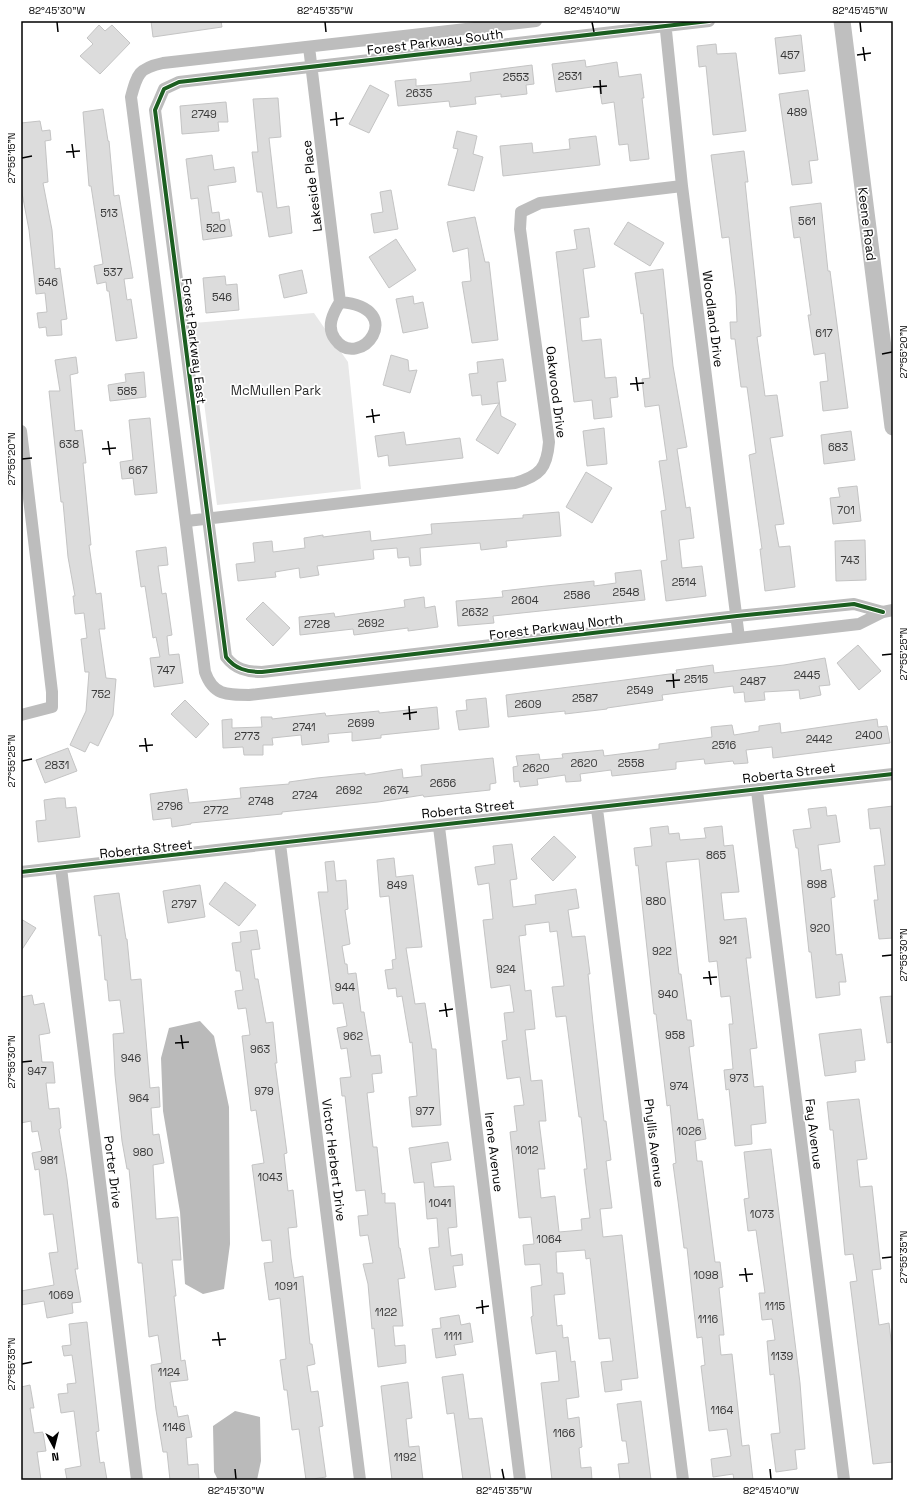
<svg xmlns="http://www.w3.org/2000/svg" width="914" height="1501" viewBox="0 0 914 1501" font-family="'Space Grotesk',sans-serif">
<rect width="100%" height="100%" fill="#fff"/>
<path fill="#e8e8e8" d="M314,313L348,362L361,489L217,505L194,323Z"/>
<path fill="#bababa" d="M200,1021L214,1036L229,1107L230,1244L224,1289L203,1294L185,1284L180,1212L163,1111L161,1058L169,1028Z
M235,1411L260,1417L261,1461L257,1480H218L214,1472L213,1426Z"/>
<path fill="#dcdcdc" stroke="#c4c4c4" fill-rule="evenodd" d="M151,21H221L222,27L153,37Z
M99,25L105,31L112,25L130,43L100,74L80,56L93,44L87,38Z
M801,35L805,71L779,74L775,38Z
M716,44L717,54L736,53L746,131L713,135L706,66L699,67L697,46Z
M585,60L586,67L617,62L619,77L641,74L644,98H642L649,159L630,161L628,144L619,145L614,102L602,104L599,86L556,92L552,64Z
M532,65L534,84L526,85L527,94L501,97V94L475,97L476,104L450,107L449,101L398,106L395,81L416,79V86L442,84L471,81L470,73Z
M370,85L389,95L369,133L349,124Z
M808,90L818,160L809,161L812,183L792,185L779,94Z
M278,98L281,137L269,138L277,208L289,206L292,233L269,237L262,192H257L252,152H258L253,99Z
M226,102L228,122H218L219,131L182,134L180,106Z
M103,109L108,141H109L114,196L119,195L133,278L124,279L127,300L131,299L137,338L116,341L109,291H107L106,282L97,284L94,266L103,264L91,186H89L83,112Z
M40,121L42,131L50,130L51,140L45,141L48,182L43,183L52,230L55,269L60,268L67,319L61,320L62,335L47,336L46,327L39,328L37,313L47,312L45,293L36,294L29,230L22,193L21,168V123Z
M457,131L477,136L473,154L483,157L474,191L448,185L458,149L453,148Z
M596,136L600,165L503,176L500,146L532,143L533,153L570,149L569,139Z
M744,151L748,182H745L761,336L757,337L765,396L777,395L783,436L770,438L784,524L775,525L779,547L790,546L795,587L765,591L760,549H762L749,455L756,453L747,387H741L735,339H731L730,322H737L736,296L729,237L722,238L711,155Z
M212,155L214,170L234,167L236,182L208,186L212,213L219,212L220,221L229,219L232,236L203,240L198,198L191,199L186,159Z
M391,190L398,229L374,233L371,214L383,212L380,192Z
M821,203L828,271H830L848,408L823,411L820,382L828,381L825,353L814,355L808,315H811L800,237L794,238L790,207Z
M475,217L485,262H489L498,340L472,343L462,282L471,281L468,248L453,252L447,222Z
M628,222L664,243L650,266L614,244Z
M589,228L595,267L583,269L589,317L580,318L582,341L601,339L605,378L616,377L618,397L610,398L612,417L594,419L592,400L574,402L556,252L577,249L574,230Z
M396,239L416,270L389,288L369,257Z
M663,269L673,366L687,447L677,449L686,508L690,507L694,538L679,540L682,568L702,566L706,596L666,601L661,561L667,560L661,511L666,510L659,461L667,460L659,405L645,407L642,379L650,378L643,313L641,314L635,273Z
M302,270L307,293L284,298L279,275Z
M225,276L226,285L237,284L239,310L206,313L203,278Z
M413,296L414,304L423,302L428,328L403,333L396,299Z
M391,355L408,360L409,371L417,370L410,393L383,385Z
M76,357L78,373L70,375L75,431L82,430L86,463H83L91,545H89L96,594L101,593L105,629H99L106,678L116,679L113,715L98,746L90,742L85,752L70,745L86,711L89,672H85L81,639L87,638L84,613L75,614L73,596H75L68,557L63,502H61L49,391H60L55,360Z
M503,359L506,381L497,382L501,416L516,424L498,454L476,440L499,403L482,405L481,395L472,396L469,374L478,373L477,362Z
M144,372L146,397L110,401L108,385L126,382L125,374Z
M150,418L157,493L135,495L133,478L122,479L120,462L133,460L129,420Z
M604,428L607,464L587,466L583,431Z
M851,431L855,460L824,464L821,435Z
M404,432L406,445L460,438L463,458L389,466L388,455L378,457L375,436Z
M586,472L612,488L592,523L566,507Z
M857,486L861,521L833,524L830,498L840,497L838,488Z
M559,512L561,536L506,541L507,547L481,550L480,543L420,548L421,565L410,566L409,557L398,558L397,548L373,550L374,559L317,566L319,575L300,578L299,568L275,572L276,577L238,581L236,564L255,562L253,543L272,541L273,552L305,548L304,538L323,535V537L370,531L371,541L432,534L431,524L523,518V515Z
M865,540L866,580L836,581L835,541Z
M166,547L168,565L158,566L162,594L166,593L172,635L167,636L169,655L179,654L183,683L154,687L150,658L160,657L156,637L153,638L145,586L141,587L136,551Z
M641,570L645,600L493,616L494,623L458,626L456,601L503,597L502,591L546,586L594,581V586L616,583L615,573Z
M424,597L425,608L435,606L438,627L408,631V628L354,635L353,629L300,635L299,617L334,613L335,617L405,607L404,600Z
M263,602L290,628L273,646L246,619Z
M858,645L881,671L859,690L837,663Z
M825,658L830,685L819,686L821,695L800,699L799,690L764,692L765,700L745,702L744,692L734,693L733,686L662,695L663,700L607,708V709L565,714V711L508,717L506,695L617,681L677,673L676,670L713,665L714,673L784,665Z
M486,698L489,727L459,730L456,711L467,710L466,700Z
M185,700L209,724L196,738L171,714Z
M437,707L439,729L381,735V738L352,741V732L328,734L329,742L302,745L301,735L272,738L273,745H263V755H244L243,747L223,748L222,720L232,719V728L262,727L261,717H272V719L325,713L326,716L379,711V713Z
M877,719L878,727L887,726L890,743L773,758L772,747L746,750L748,763L734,764L733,761L705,764L704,759L676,762V769L612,776L611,770L580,774L581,781L566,782L565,775L537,779L538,785L520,787L519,781L514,782L513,767L518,766L516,756L539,754L540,760L563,758L562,754L603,750L604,756L659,749V744L712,737L711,727L732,725L734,735L759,731V726L780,723L781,733Z
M68,748L77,771L45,783L36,760Z
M493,758L496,783L490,784V790L424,797L423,795L378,802L282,812V814L191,823V824L172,827L171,818L153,820L150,794L187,789L189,803L241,798L240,788L289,784V782L317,778L365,773V775L402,769L403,778L422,776L421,765Z
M58,798H65L66,808L76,807L80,837L38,842L36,821L46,820L44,800Z
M893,806V938L879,939L874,900H878L874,866L885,865L880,828L870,829L868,809Z
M826,807L827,816L836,815L840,842L818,845L821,871L831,869L835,897L831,898L836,955L842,954L846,982H839L840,995L816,998L811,952H809L798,848H796L793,830L811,828L808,809Z
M668,826L669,834L679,833L680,840L706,838L704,828L722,826L724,846L733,845L739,892L721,893L724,920L746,918L751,958H746L757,1048L750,1049L754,1087L763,1086L766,1123L751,1125L752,1144L735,1146L729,1089L726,1090L724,1070L733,1069L729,1024H733L730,996L721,997L717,961L709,962L699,859L666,862L679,974H681L687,1020H691L694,1046L689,1047L698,1120L703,1119L706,1139L695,1141L697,1161H702L715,1262H720L723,1287L719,1288L724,1335H719L721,1355L732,1354L742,1446L749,1445L753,1480H734L733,1474L713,1477L711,1459L731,1456L727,1429L709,1431L701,1366L705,1365L702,1337L697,1338L687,1248H684L678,1201L673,1164L676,1163L670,1105L667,1106L656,1014H654L638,865L636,866L634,848L652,846L650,828Z
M554,836L576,857L553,881L531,859Z
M512,844L517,879L510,880L513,907L536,904L535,895L576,889L579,908L568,910L572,937L585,936L590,974H588L593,1023L604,1121H606L611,1160L606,1161L612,1208L600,1209L603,1237L622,1235L638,1378L621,1380L622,1390L605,1392L601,1362L613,1361L610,1338L599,1339L590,1258L586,1259L585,1250L556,1252L557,1273H563L565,1294L554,1295L557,1326L562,1325L563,1338L568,1337L571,1362L575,1361L579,1397L566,1399L568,1419L579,1417L582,1447L579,1448L581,1468L591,1467L592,1480H552L541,1383L559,1381L556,1351L536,1354L531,1317L533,1316L531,1287L542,1285L540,1264L525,1265L523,1245L534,1244L531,1217L519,1218L510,1132L517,1131L514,1106L524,1105L520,1077L507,1079L502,1041L507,1040L504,1013L514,1012L510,985L491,988L483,920L493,919L489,883L478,885L475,867L495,864L493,846ZM549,922L550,932L557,931L564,986L552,987L556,1017L566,1016L579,1117H581L587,1169H584L590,1218L581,1219L582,1230L559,1232L555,1196L541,1198L538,1169H545L539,1121H546L542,1080L531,1081L525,1030L535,1029L531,990L525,991L519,936L526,935L525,925Z
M394,858L396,877L413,875L422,947L406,948L415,1004L425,1003L432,1049H436L441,1125L412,1127L409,1097L417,1096L412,1042L410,1043L402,996L397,997L396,988L388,989L385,970L393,969L392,960L396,959L389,896L380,897L377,860Z
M334,861L336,881L346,880L348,909L345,910L350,944L342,946L345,964H347L348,974L356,973L361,1012H364L371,1056L380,1055L382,1073L372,1074L374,1092L367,1093L373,1147H377L382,1194L385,1193V1203H395L399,1248H400L405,1278L398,1279L403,1326H393L395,1346L405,1345L406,1363L378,1367L374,1328L372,1329L368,1284L363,1264L373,1263L368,1235L360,1236L358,1216L368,1215L365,1190L356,1191L345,1096H342L340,1078L351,1077L347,1048L341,1049L337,1028L347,1026L343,1003L333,1004L318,892H328L325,862Z
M225,882L256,905L239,926L209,904Z
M200,885L205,917L168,923L163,891Z
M119,893L126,939H127L131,980L141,979L150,1088L159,1087L160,1107L151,1108L153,1135L159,1134L164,1163L153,1165L156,1219L178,1217L181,1260H172L176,1296H174L181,1361L185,1360L188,1380L170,1382L174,1407L176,1406L178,1417L188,1415L192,1437L186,1438L188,1465L198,1464L199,1480H170L167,1452H163L156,1410L151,1365L162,1363L158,1335L149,1337L142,1263H138L129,1169H127L122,1141L115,1075L113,1034L124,1033L120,1000L109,1001L107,980H105L101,935L99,936L94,896Z
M21,919L36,928L21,951Z
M257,930L260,949L251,950L255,979H258L266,1023L273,1022L277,1063H275L287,1153L284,1154L288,1191L293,1190L297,1227L288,1228L291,1258L294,1278L303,1276L310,1344H312L315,1364L307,1366L311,1392L318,1391L323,1426L319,1427L326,1477L306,1480L299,1429L292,1430L287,1390H284L280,1360L286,1359L280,1298L269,1300L264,1263L273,1262L271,1240L262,1241L252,1165L264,1163L256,1110L251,1111L242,1036L250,1035L246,1008L238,1009L235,991L243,990L240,971H236L232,943L241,942L240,932Z
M32,995L34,1005L44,1003L50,1033L39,1035L42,1062H53L55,1083H46L49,1109L59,1108L61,1128L59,1129L67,1179L78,1269H75L81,1302L72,1303L73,1313L47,1318L44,1301L21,1305V1291L54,1285L49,1253L58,1252L53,1214L44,1215L39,1169L35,1170L32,1153L42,1151L38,1131L32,1132L31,1121L21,1123V997Z
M893,996V1042L887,1043L880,997Z
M861,1029L865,1060L855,1061L856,1072L825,1076L819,1034Z
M859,1099L867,1159L857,1160L860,1187L872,1186L881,1269L872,1270L879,1325L889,1323L893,1357V1462L873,1464L850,1282L857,1281L853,1254L845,1255L833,1130H830L827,1102Z
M448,1142L451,1160L431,1163L434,1187L454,1186L457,1227L448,1228L451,1256L462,1254L463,1265L453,1266L456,1287L435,1290L429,1248L439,1247L437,1218L427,1219L424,1182L414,1183L409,1148Z
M771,1149L800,1383L805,1449L795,1450L797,1469L776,1472L771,1434L780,1433L774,1374L770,1375L767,1341L775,1340L772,1319L762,1320L759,1293H765L756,1230L748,1231L744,1199L749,1198L744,1152Z
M459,1315L461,1325L470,1323L473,1342L454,1345L456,1355L436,1358L432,1329L441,1328L440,1318Z
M87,1322L99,1431L96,1432L100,1463L104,1462L107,1480H67L65,1469L81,1466L74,1411L61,1413L58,1394L68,1393L67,1384L76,1383L72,1355L64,1356L62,1346L71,1345L69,1324Z
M463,1374L469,1419L482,1418L491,1480H463L454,1413L447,1414L442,1377Z
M408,1382L412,1418L406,1419L409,1447L419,1446L423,1480H392L381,1386Z
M30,1385L34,1408H30L34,1433L43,1432L46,1451L37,1452L41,1480H21V1387Z
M641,1401L651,1480H620L618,1464L629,1463L626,1441H622L617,1404Z"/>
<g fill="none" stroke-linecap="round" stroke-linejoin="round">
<path stroke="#bdbdbd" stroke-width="12" d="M536,21L163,63C139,68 137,74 131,97L205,672C213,695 226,695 249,695L859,624L883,612L893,610
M665,21L682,186L739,638
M709,21L179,82L164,89L155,110L226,657C235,669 247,672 262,672L737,616L854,604L883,612
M309,47L340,302
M340,302C410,308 359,373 335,339C326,327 333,313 340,302Z
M21,431L52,692V707L21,715
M187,521L515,483C540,476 547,468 549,442L520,229L521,212L540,203L682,186
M757,791L844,1480
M597,809L683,1480
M439,827L520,1480
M280,844L360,1480
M61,868L137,1480
M21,872L893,774"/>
<path stroke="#bfbfbf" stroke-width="17" d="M842,21L893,427"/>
<defs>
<path id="cycleway" d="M709,21L179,82L164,89L155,110L226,657C235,669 247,672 262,672L737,616L854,604L883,612
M21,872L893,774"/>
</defs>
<use href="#cycleway" stroke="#fff" stroke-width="6"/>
<use href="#cycleway" stroke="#1b5e20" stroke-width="4"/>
</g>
<path fill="none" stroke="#000" stroke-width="1.5" d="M57,22L58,32M325,22L326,32M592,22L594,32M860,22L861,32M863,47L865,61M857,55L871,53M600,80L601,94M593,87L607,86M336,112L337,126M330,120L344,118M72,144L74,158M66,152L80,151M22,158L32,156M882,354L892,352M636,377L638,391M630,384L644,383M372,409L374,423M366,417L380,415M108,441L110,455M102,449L116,448M22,459L32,458M882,655L892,654M673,674L674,688M666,681L680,680M409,706L410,720M403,714L417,712M145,738L147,752M139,746L153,745M22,761L32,759M882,956L892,955M709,971L711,985M703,978L717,977M445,1003L447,1017M439,1011L453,1009M181,1035L183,1049M175,1043L189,1042M22,1062L32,1061M882,1258L892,1257M745,1268L747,1282M739,1275L753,1274M482,1300L483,1314M476,1308L489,1306M218,1332L220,1346M212,1340L226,1339M22,1364L32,1362M235,1469L236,1479M502,1469L504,1479M770,1469L771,1479"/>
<g text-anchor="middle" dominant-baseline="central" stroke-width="3.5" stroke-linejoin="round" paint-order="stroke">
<g font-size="11" fill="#373737">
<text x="790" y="55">457</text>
<text x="570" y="76">2531</text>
<text x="516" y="77">2553</text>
<text x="419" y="93">2635</text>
<text x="797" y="112">489</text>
<text x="204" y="114">2749</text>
<text x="109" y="213">513</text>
<text x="807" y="221">561</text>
<text x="216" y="228">520</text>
<text x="113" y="272">537</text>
<text x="48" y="282">546</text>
<text x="222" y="297">546</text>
<text x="824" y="333">617</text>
<text x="127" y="391">585</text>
<text x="69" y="444">638</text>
<text x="838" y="447">683</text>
<text x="138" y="470">667</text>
<text x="846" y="510">701</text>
<text x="850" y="560">743</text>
<text x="684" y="582">2514</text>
<text x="626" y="592">2548</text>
<text x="577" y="595">2586</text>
<text x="525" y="600">2604</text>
<text x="475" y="612">2632</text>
<text x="371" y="623">2692</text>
<text x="317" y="624">2728</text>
<text x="166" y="670">747</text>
<text x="807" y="675">2445</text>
<text x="696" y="679">2515</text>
<text x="753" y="681">2487</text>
<text x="640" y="690">2549</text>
<text x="101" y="694">752</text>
<text x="585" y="698">2587</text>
<text x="528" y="704">2609</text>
<text x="361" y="723">2699</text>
<text x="304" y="727">2741</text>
<text x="869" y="735">2400</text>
<text x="247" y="736">2773</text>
<text x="819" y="739">2442</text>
<text x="724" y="745">2516</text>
<text x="584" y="763">2620</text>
<text x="631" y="763">2558</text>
<text x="57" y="765">2831</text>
<text x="536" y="768">2620</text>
<text x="443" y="783">2656</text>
<text x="349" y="790">2692</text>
<text x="396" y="790">2674</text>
<text x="305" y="795">2724</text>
<text x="261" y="801">2748</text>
<text x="170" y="806">2796</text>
<text x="216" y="810">2772</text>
<text x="716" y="855">865</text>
<text x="817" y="884">898</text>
<text x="397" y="885">849</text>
<text x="656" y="901">880</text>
<text x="184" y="904">2797</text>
<text x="820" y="928">920</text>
<text x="728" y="940">921</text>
<text x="662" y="951">922</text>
<text x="506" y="969">924</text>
<text x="345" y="987">944</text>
<text x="668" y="994">940</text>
<text x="675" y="1035">958</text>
<text x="353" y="1036">962</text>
<text x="260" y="1049">963</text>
<text x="131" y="1058">946</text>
<text x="37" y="1071">947</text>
<text x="739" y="1078">973</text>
<text x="679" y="1086">974</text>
<text x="264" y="1091">979</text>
<text x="139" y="1098">964</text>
<text x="425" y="1111">977</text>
<text x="689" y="1131">1026</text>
<text x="527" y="1150">1012</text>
<text x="143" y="1152">980</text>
<text x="49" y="1160">981</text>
<text x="270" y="1177">1043</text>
<text x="440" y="1203">1041</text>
<text x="762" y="1214">1073</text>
<text x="549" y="1239">1064</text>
<text x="706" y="1275">1098</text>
<text x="286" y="1286">1091</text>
<text x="61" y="1295">1069</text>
<text x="775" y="1306">1115</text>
<text x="386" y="1312">1122</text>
<text x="708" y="1319">1116</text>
<text x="453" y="1336">1111</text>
<text x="782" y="1356">1139</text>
<text x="169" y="1372">1124</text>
<text x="722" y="1410">1164</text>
<text x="174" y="1427">1146</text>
<text x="564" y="1433">1166</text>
<text x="405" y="1457">1192</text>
</g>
<g font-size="13" fill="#000" stroke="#fff">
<text transform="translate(435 42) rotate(-7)">Forest Parkway South</text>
<text transform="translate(312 186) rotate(-97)">Lakeside Place</text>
<text transform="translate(867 224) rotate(83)">Keene Road</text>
<text transform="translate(713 319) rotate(83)">Woodland Drive</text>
<text transform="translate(194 341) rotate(83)">Forest Parkway East</text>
<text transform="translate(556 392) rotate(83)">Oakwood Drive</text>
<text transform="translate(556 627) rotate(-7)">Forest Parkway North</text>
<text transform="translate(789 773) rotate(-7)">Roberta Street</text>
<text transform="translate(468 809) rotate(-6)">Roberta Street</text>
<text transform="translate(146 849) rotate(-6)">Roberta Street</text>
<text transform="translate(814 1134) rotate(83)">Fay Avenue</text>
<text transform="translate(654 1143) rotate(83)">Phyllis Avenue</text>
<text transform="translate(494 1152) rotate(83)">Irene Avenue</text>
<text transform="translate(334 1160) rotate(83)">Victor Herbert Drive</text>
<text transform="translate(113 1172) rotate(83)">Porter Drive</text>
</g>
<g font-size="13" fill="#2d2d2d" stroke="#fff">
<text x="276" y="390">McMullen Park</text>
</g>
</g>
<rect width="914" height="1501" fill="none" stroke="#ffffff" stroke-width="44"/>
<g transform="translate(54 1447) rotate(173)" stroke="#ffffff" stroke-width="3" paint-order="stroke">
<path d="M0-3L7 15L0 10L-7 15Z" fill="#000000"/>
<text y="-6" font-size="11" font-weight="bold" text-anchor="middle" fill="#000000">N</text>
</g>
<rect x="22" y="22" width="870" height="1457" fill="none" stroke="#000" stroke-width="1.5"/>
<g font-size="10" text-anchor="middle" fill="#000">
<text x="57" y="14">82°45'30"W</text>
<text x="325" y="14">82°45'35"W</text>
<text x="592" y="14">82°45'40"W</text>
<text x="860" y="14">82°45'45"W</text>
<text transform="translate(11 158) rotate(-90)" y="4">27°55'15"N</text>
<text transform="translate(903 352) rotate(-90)" y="4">27°55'20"N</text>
<text transform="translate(11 459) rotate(-90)" y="4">27°55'20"N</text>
<text transform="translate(903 654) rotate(-90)" y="4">27°55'25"N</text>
<text transform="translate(11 761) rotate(-90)" y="4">27°55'25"N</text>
<text transform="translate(903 955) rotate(-90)" y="4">27°55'30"N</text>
<text transform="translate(11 1062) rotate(-90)" y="4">27°55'30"N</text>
<text transform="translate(903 1257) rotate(-90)" y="4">27°55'35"N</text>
<text transform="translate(11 1364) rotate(-90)" y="4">27°55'35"N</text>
<text x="236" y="1494">82°45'30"W</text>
<text x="504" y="1494">82°45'35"W</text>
<text x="771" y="1494">82°45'40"W</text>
</g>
</svg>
